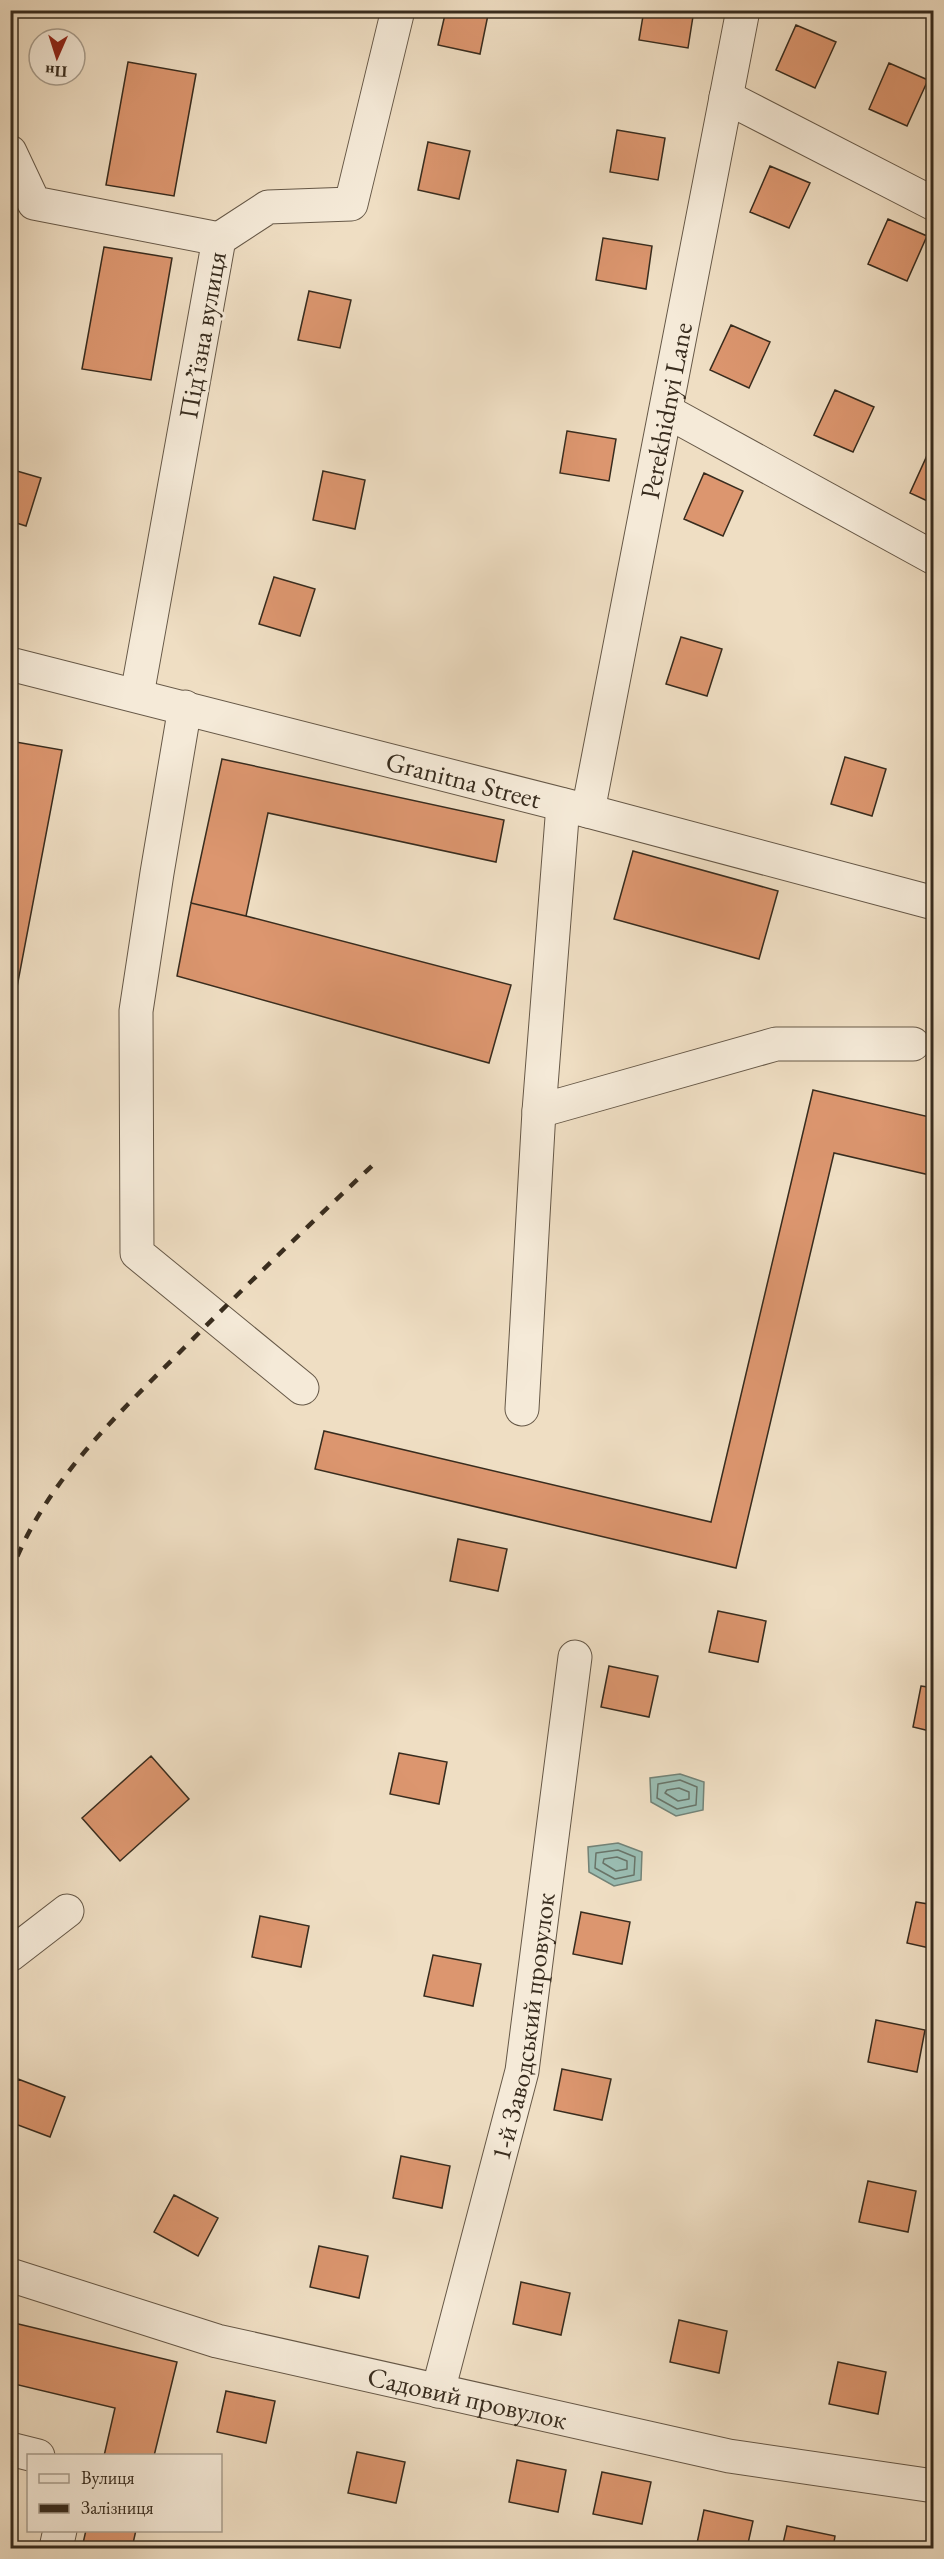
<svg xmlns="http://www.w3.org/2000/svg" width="944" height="2559" viewBox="0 0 944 2559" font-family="'EB Garamond',serif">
<rect width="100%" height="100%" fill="#efdec3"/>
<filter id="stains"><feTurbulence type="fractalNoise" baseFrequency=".00333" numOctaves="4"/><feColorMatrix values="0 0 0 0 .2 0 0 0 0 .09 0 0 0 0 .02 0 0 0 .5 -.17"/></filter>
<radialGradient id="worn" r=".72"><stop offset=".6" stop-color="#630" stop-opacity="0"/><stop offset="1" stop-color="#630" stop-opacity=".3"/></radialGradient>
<path fill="#9abcb1" stroke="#738276" stroke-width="1.5" d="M680,1774L704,1782L703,1810L676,1816L651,1802L650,1778Z
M618,1843L642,1852L641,1880L614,1886L589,1872L588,1847Z"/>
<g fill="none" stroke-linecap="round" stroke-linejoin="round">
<path stroke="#697468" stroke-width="1.5" d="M680,1780L697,1787L696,1805L677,1809L657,1798L658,1784Z
M679,1788L689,1792V1799L678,1801L665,1793L667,1790Z
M618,1850L635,1857L634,1875L615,1879L595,1868L596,1853Z
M617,1857L627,1861V1869L616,1871L603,1863L604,1859Z"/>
</g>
<path fill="#dc966f" stroke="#382c1e" stroke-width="1.5" d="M446,10H489L480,54L438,45Z
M644,10H694L688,48L639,40Z
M796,25L836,42L815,88L776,70Z
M128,62L196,74L174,196L106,185Z
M889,63L928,80L907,126L869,109Z
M617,130L665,138L658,180L610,172Z
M428,142L470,151L459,199L418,190Z
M770,166L810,183L789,228L750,212Z
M888,219L927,236L907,281L868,264Z
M603,238L652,246L646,289L596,280Z
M104,247L172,258L151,380L82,369Z
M309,291L351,300L340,348L298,340Z
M731,325L770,342L749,388L710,370Z
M835,390L874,407L853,452L814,435Z
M567,431L616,439L609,481L560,473Z
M930,449L934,450V504L910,493Z
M10,469L41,478L26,526L10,521Z
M323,471L365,480L355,529L313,520Z
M704,473L743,491L723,536L684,519Z
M274,577L315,589L300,636L259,624Z
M681,637L722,649L707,696L666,684Z
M10,741L62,750L10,1024Z
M845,757L886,769L872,816L831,804Z
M222,759L504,820L496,862L268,813L246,916L191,903Z
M633,851L778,891L759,959L614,919Z
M191,903L246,916L511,985L489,1063L177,976Z
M813,1090L934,1118V1176L834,1153L736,1568L315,1469L324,1431L711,1522Z
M458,1539L507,1549L498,1591L450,1581Z
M718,1611L766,1621L758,1662L709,1652Z
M609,1666L658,1676L649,1717L601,1707Z
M921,1686L934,1688V1732L913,1727Z
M399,1753L447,1762L439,1804L390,1794Z
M151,1756L189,1799L120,1861L82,1818Z
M916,1902L934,1905V1949L907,1943Z
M581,1912L630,1922L622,1964L573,1954Z
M260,1916L309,1926L301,1967L252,1957Z
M433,1955L481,1964L473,2006L424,1996Z
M876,2020L925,2030L917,2072L868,2062Z
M562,2069L611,2079L602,2120L554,2110Z
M18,2079L65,2097L50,2137L10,2122V2100Z
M401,2156L450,2166L442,2208L393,2198Z
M868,2181L916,2191L908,2232L859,2222Z
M174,2195L218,2218L198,2256L154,2232Z
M319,2246L368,2256L359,2298L310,2287Z
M521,2282L570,2293L561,2335L513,2324Z
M679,2320L727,2331L719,2373L670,2362Z
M10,2322L177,2362L154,2456H104L115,2408L10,2383Z
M838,2362L886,2372L878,2414L829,2404Z
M226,2391L275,2401L266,2443L217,2432Z
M357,2452L405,2462L396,2503L348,2493Z
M517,2460L566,2470L558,2512L509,2502Z
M602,2472L651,2482L642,2524L593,2514Z
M704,2510L753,2521L747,2548H696Z
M787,2526L835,2536L833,2548H782Z
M86,2530H136L132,2548H82Z"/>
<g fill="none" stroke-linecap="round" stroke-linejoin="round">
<defs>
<g id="minor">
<path d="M726,97L934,204"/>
<path d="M10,152L34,203L219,239"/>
<path d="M666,411L934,558"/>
<path id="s1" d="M10,664L588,811L934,903"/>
<path d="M137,695L219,239L268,207L351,204L398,10"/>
<path d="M185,707L157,873L136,1011L137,1253L302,1388"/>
<path d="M563,805L539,1111L776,1044H913"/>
<path id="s2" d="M588,811L743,10"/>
<path d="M522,1409L539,1111"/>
<path d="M10,1955L67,1911"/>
<path id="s3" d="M10,2275L217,2341L729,2456L934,2486"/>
<path id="s4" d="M438,2391L522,2071L575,1657"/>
<path d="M10,2449L38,2456"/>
<path d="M56,2548L60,2530"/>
</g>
</defs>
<use href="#minor" stroke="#665847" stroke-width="35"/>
<use href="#minor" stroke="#f5ead8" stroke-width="33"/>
<path stroke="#382c1e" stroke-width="4.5" stroke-dasharray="10 10" stroke-linecap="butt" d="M10,1575C42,1486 111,1421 176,1356C241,1290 308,1226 375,1163"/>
</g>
<g text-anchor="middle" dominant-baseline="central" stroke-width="6" stroke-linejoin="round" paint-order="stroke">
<g font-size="27" fill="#382c1e" stroke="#f5ead8">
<text transform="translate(202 335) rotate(-80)">Підʼїзна вулиця</text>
<text stroke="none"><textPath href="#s2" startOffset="408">Perekhidnyi Lane</textPath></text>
<text stroke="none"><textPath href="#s1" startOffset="468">Granitna Street</textPath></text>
<text stroke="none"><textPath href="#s4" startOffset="375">1-й Заводський провулок</textPath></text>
<text stroke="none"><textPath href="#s3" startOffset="474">Садовий провулок</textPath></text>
</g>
</g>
<rect width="944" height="2559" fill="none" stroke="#efdec3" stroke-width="36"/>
<rect x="12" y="12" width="920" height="2535" fill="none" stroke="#382c1e" stroke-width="3"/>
<rect x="18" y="18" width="908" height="2523" fill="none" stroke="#382c1e" stroke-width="1.5"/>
<rect x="27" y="2454" width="195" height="78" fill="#f5ead8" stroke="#a99e8e" stroke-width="1.5"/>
<rect x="39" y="2474" width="30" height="9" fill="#f5ead8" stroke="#a99e8e" stroke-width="1.5"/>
<text x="81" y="2484" font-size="18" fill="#382c1e">Вулиця</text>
<rect x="39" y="2504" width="30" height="9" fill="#382c1e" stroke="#a99e8e" stroke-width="1.5"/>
<text x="81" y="2514" font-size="18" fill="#382c1e">Залізниця</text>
<g transform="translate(57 57) rotate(183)"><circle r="28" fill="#f5ead8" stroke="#a99e8e" stroke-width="1.5"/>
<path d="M0-4.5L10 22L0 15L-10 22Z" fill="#8f2418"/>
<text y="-9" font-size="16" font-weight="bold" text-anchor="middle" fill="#382c1e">Пн</text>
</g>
<rect width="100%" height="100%" filter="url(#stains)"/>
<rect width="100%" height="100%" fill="url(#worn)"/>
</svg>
